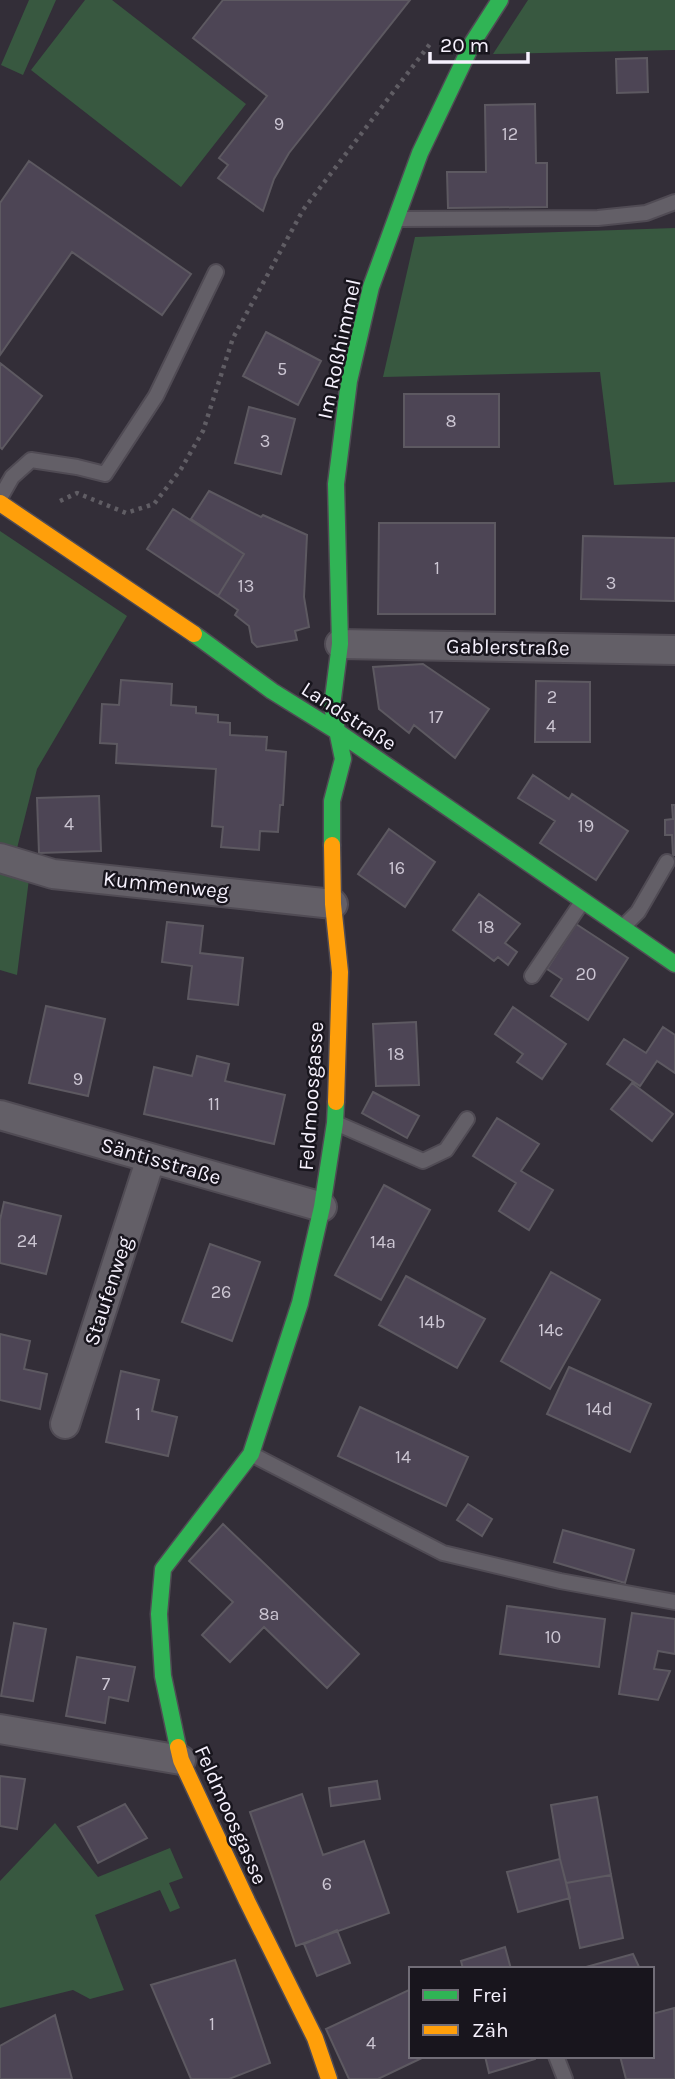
<svg xmlns="http://www.w3.org/2000/svg" width="675" height="2079" viewBox="0 0 675 2079" font-family="Karla,sans-serif">
<rect width="100%" height="100%" fill="#332e38"/>
<path fill="#385840" d="M29,0H56L23,75L1,65Z
M85,0H112L246,104L181,187L31,70Z
M528,0H675V50L493,54Z
M675,228V482L614,485L600,372L383,377L415,237Z
M0,531L127,616L37,769L10,876L29,879L17,975L0,970Z
M55,1823L98,1877L170,1848L183,1878L169,1883L180,1908L170,1912L160,1890L95,1915L124,1990L90,1999L73,1990L0,2008V1881Z"/>
<path fill="#4d4555" stroke="#5d5961" stroke-width="2" d="M223,0H410L289,153L274,179L263,211L218,178L228,165L219,158L267,96L193,38Z
M647,58L648,92L617,93L616,59Z
M535,104L536,163H547V207L448,208L447,172H486L485,105Z
M29,161L191,274L162,315L72,252L0,355V203Z
M266,332L321,361L298,405L243,376Z
M0,363L42,396L2,449L0,447Z
M404,394H499V447H404Z
M249,407L295,419L281,474L235,463Z
M209,491L261,517L263,515L307,535L304,597L309,627L295,631L297,640L257,647L252,642L249,626L235,615L238,610L218,596L244,554L191,519Z
M173,509L244,554L218,596L147,549Z
M379,523H495V614H378Z
M583,536L675,538V601L581,599Z
M423,664L489,709L455,758L414,725L409,733L379,709L373,667Z
M121,680L172,684L171,705L196,707V713L218,715V722L230,723V735L267,737L266,750L286,752L283,805H280L278,832L260,831L259,850L221,847L223,827L212,826L216,769L116,763L117,744L100,743L102,704L119,705Z
M536,681L590,682V742H535Z
M533,775L569,799L572,794L628,831L596,880L540,843L555,821L518,798Z
M99,796L101,851L39,853L37,798Z
M672,805H675V855H673L672,835H665V820L673,819Z
M389,829L435,862L405,907L358,874Z
M479,894L520,924L505,943L517,952L508,965L498,957L494,961L453,930Z
M167,922L203,926L200,953L243,958L238,1005L188,999L192,966L162,962Z
M576,924L628,958L588,1020L551,996L562,979L547,969Z
M46,1006L105,1019L88,1096L29,1083Z
M513,1007L566,1044L542,1079L517,1062L523,1054L495,1034Z
M416,1022L419,1085L376,1086L373,1024Z
M663,1027L675,1035V1073L657,1061L640,1086L607,1064L624,1039L646,1053Z
M197,1056L229,1064L225,1081L285,1095L274,1144L144,1114L154,1067L192,1076Z
M632,1083L673,1114L652,1141L611,1109Z
M373,1092L419,1116L407,1138L362,1113Z
M497,1118L539,1144L521,1171L553,1190L529,1230L499,1211L516,1183L473,1156Z
M384,1185L430,1210L381,1300L335,1275Z
M4,1202L61,1216L46,1274L0,1263V1220Z
M210,1244L260,1262L232,1341L182,1322Z
M551,1272L600,1300L550,1389L501,1361Z
M406,1276L485,1319L457,1368L379,1325Z
M0,1334L30,1341L24,1369L47,1374L40,1409L0,1400Z
M569,1367L651,1404L630,1452L547,1414Z
M121,1371L159,1380L152,1411L177,1417L168,1456L106,1442Z
M360,1407L468,1457L446,1506L338,1456Z
M468,1504L492,1519L482,1536L457,1520Z
M223,1524L359,1654L327,1688L264,1627L230,1662L202,1635L233,1602L189,1561Z
M563,1530L634,1550L625,1583L554,1562Z
M507,1606L605,1619L599,1667L500,1654Z
M632,1613L675,1619V1654L658,1651L654,1669L670,1671L658,1700L619,1694Z
M14,1623L46,1629L33,1701L1,1696Z
M77,1657L135,1667L128,1701L109,1697L105,1723L66,1716Z
M0,1776L25,1779L17,1829L0,1826Z
M377,1781L380,1799L331,1806L329,1788Z
M302,1794L323,1855L364,1841L389,1913L296,1946L250,1812Z
M597,1797L611,1875L566,1883L560,1859L551,1805Z
M125,1804L147,1838L98,1863L78,1827Z
M560,1859L570,1898L518,1912L507,1872Z
M611,1875L623,1938L580,1948L566,1883Z
M337,1930L350,1963L317,1976L304,1944Z
M505,1947L511,1969H463L461,1961Z
M633,1954L640,1969H579Z
M235,1960L270,2063L229,2079H191L151,1985Z
M411,1989V2056H426L378,2079H349L326,2029Z
M674,2008L675,2079H626L620,2056H652V2014Z
M55,2015L72,2079H0V2046Z
M485,2056H535V2059L489,2073Z"/>
<g fill="none" stroke-linecap="round" stroke-linejoin="round">
<defs>
<path id="lane" d="M399,219L598,218L646,213L675,202
M0,498L12,477L31,460L77,467L105,474L156,396L216,272
M623,927L638,912L667,862
M532,976L582,902
M338,1124L423,1161L446,1150L467,1119
M251,1454L443,1553L560,1581L675,1602
M556,2056L565,2079"/>
<path id="street" d="M340,644L675,650
M0,858L53,874L333,904
M0,1115L322,1207
M65,1424L151,1158
M0,1729L181,1760"/>
<path id="fast" d="M194,634L272,691L338,732L675,964
M332,845V801L343,759L332,706L340,644L336,484L349,381L371,287L420,153L473,42L500,0
M178,1747L163,1676L159,1614L163,1569L251,1454L300,1303L322,1207L335,1123L336,1102"/>
<path id="slow" d="M0,503L194,634
M332,845L333,904L340,972L336,1102
M178,1747L181,1760L247,1901L315,2038L329,2079"/>
</defs>
<use href="#lane" stroke="#504b54" stroke-width="18"/>
<use href="#street" stroke="#504b54" stroke-width="32"/>
<use href="#fast" stroke="#504b54" stroke-width="19"/>
<use href="#slow" stroke="#504b54" stroke-width="19"/>
<path stroke="#605d64" stroke-width="4.5" stroke-dasharray="3.5 5" stroke-linecap="butt" d="M60,501L77,493L126,513L154,504L181,469L203,431L233,338L303,210L430,44"/>
<use href="#lane" stroke="#635f67" stroke-width="14"/>
<use href="#street" stroke="#635f67" stroke-width="28"/>
<use href="#fast" stroke="#30b455" stroke-width="16"/>
<use href="#slow" stroke="#ff9f0a" stroke-width="16"/>
</g>
<g text-anchor="middle" dominant-baseline="central" stroke-width="5" stroke-linejoin="round" paint-order="stroke">
<g font-size="18" fill="#ccc6d3">
<text x="279" y="124">9</text>
<text x="510" y="134">12</text>
<text x="282" y="369">5</text>
<text x="451" y="421">8</text>
<text x="265" y="441">3</text>
<text x="437" y="568">1</text>
<text x="611" y="583">3</text>
<text x="246" y="586">13</text>
<text x="552" y="697">2</text>
<text x="436" y="717">17</text>
<text x="551" y="726">4</text>
<text x="69" y="824">4</text>
<text x="586" y="826">19</text>
<text x="397" y="868">16</text>
<text x="486" y="927">18</text>
<text x="586" y="974">20</text>
<text x="396" y="1054">18</text>
<text x="78" y="1079">9</text>
<text x="214" y="1104">11</text>
<text x="27" y="1241">24</text>
<text x="383" y="1242">14a</text>
<text x="221" y="1292">26</text>
<text x="432" y="1322">14b</text>
<text x="551" y="1330">14c</text>
<text x="599" y="1409">14d</text>
<text x="138" y="1414">1</text>
<text x="403" y="1457">14</text>
<text x="269" y="1614">8a</text>
<text x="553" y="1637">10</text>
<text x="106" y="1684">7</text>
<text x="327" y="1884">6</text>
<text x="212" y="2024">1</text>
<text x="371" y="2043">4</text>
</g>
<g font-size="21" fill="#f6f1fd" stroke="#18151d">
<text transform="translate(339 349) rotate(-78)">Im Roßhimmel</text>
<text transform="translate(508 647) rotate(1)">Gablerstraße</text>
<text transform="translate(349 716) rotate(33)">Landstraße</text>
<text transform="translate(166 885) rotate(6)">Kummenweg</text>
<text transform="translate(311 1096) rotate(-86)">Feldmoosgasse</text>
<text transform="translate(161 1161) rotate(16)">Säntisstraße</text>
<text transform="translate(108 1291) rotate(-72)">Staufenweg</text>
<text transform="translate(231 1815) rotate(66)">Feldmoosgasse</text>
</g>
</g>
<rect x="409" y="1967" width="245" height="91" fill="#18151d" stroke="#716d77" stroke-width="2"/>
<rect x="423" y="1990" width="35" height="10" fill="#30b455" stroke="#716d77" stroke-width="2"/>
<text x="472" y="2002" font-size="21" fill="#f6f1fd">Frei</text>
<rect x="423" y="2025" width="35" height="10" fill="#ff9f0a" stroke="#716d77" stroke-width="2"/>
<text x="472" y="2037" font-size="21" fill="#f6f1fd">Zäh</text>
<path d="M430 52v10h98v-10" fill="none" stroke="#f6f1fd" stroke-width="3.5"/>
<text x="440" y="52" font-size="21" fill="#f6f1fd" stroke="#18151d" stroke-width="5" paint-order="stroke">20 m</text>
</svg>
